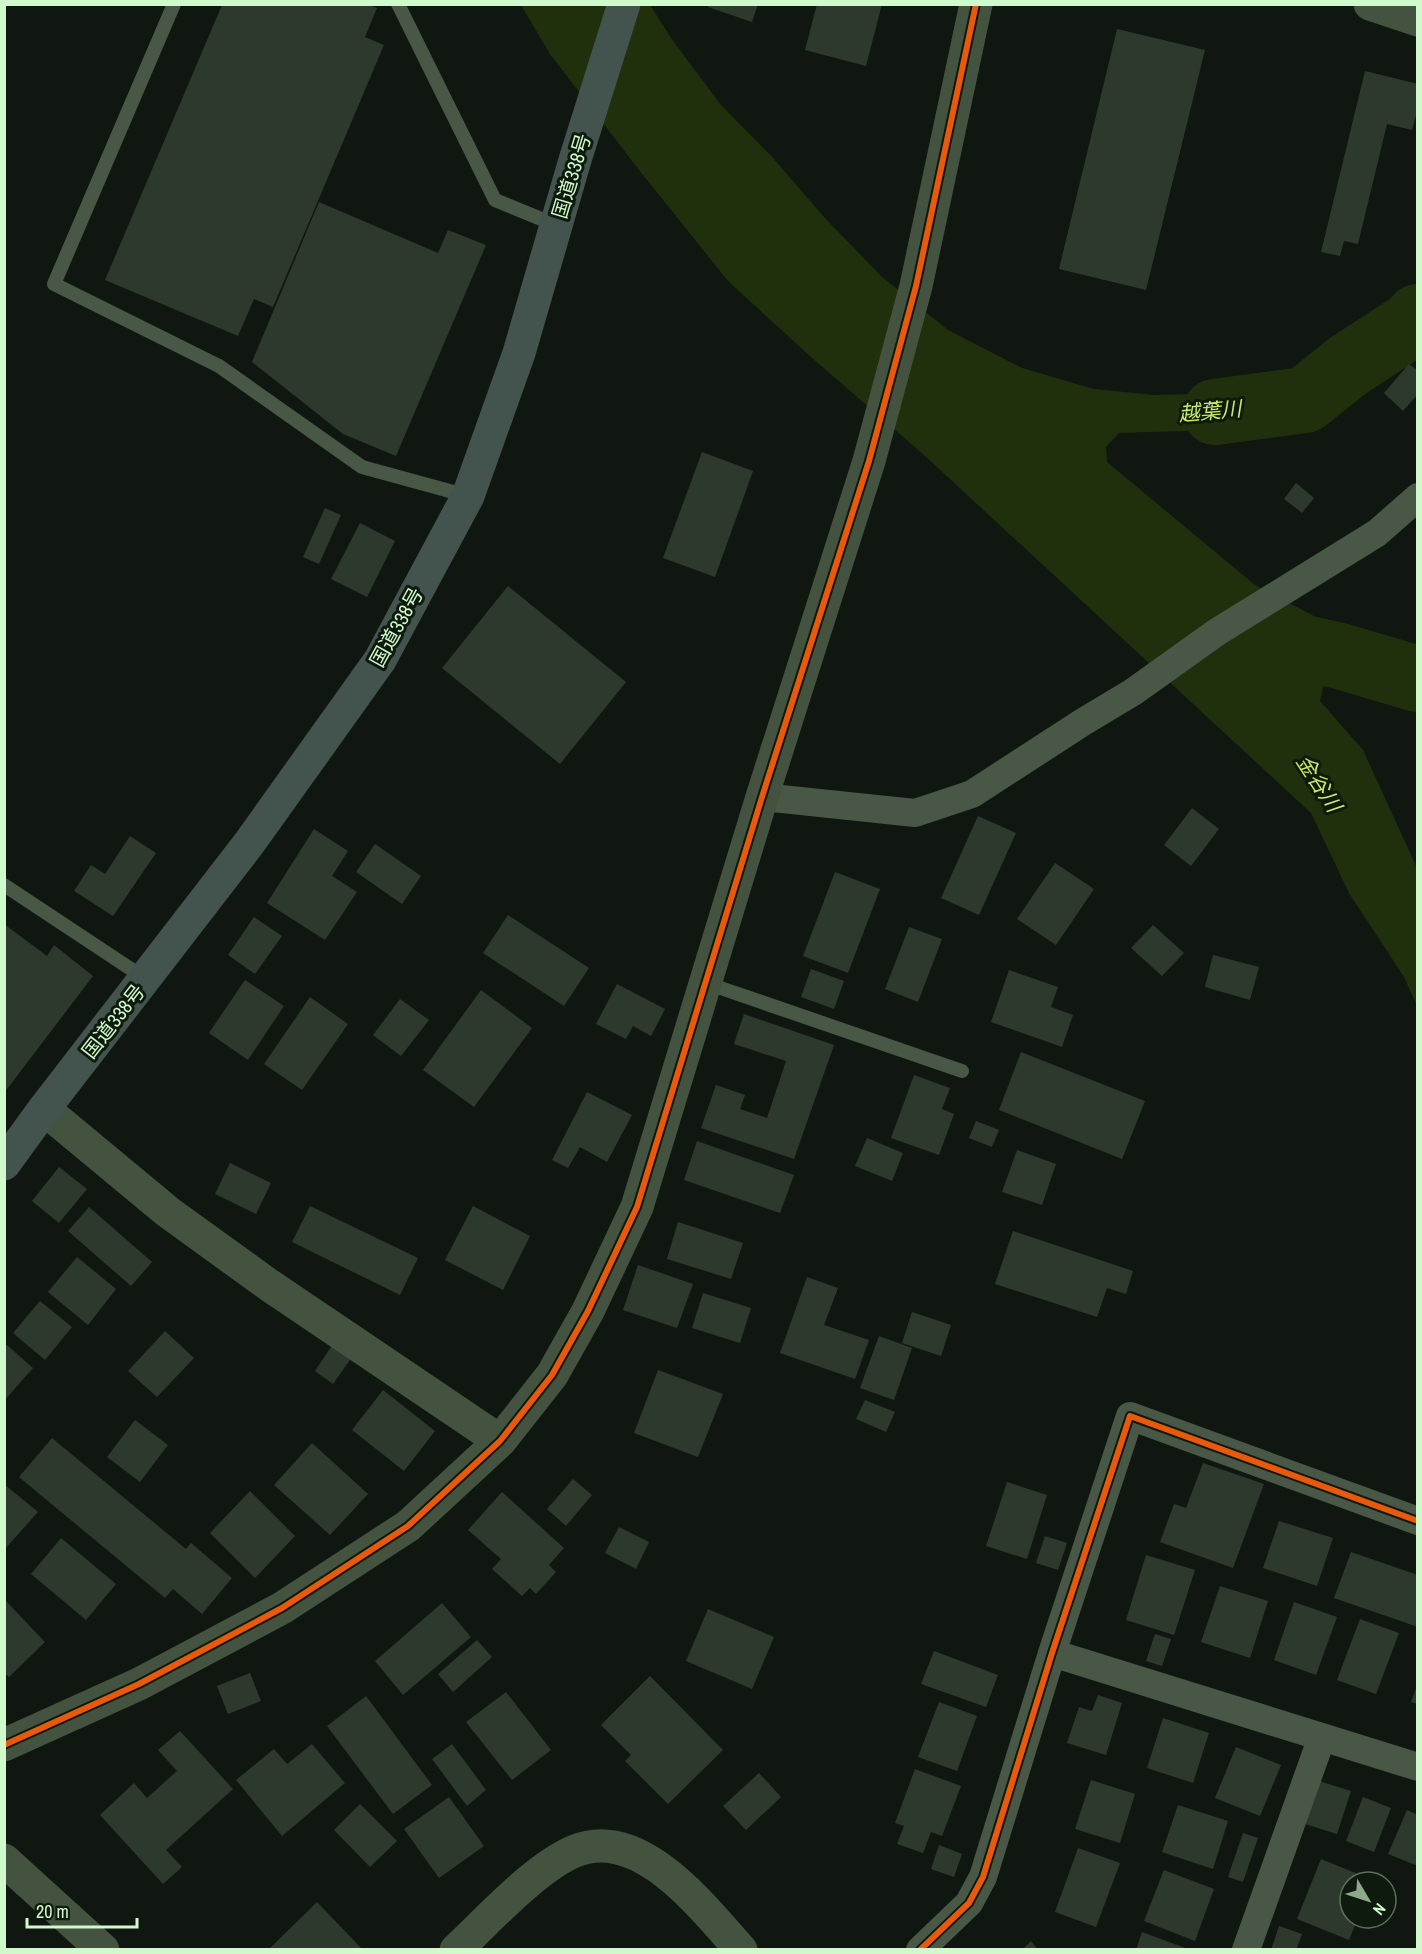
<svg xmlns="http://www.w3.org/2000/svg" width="1422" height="1954" viewBox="0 0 1422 1954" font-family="'Archivo Narrow','Noto Sans JP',sans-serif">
<rect width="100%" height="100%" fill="#101710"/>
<path fill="#20300d" d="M521,5H650L673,41L721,105L773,158L824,217L882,277L948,330L1022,368L1094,389L1154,395L1203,394L1242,390H1284L1305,400L1268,424L1218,430L1119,433L1106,447L1107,462L1255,585L1350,635L1340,656L1326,675L1320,701L1363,750L1417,868V1006L1404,977L1349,893L1311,813L924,455L811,357L728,281L639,170L550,54Z"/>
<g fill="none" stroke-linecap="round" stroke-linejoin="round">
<path stroke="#20300d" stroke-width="66" d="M1215,412L1305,400L1349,365L1412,324L1418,317
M1251,636L1340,656L1418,679"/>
</g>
<path fill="#2e392e" d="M709,4H758L752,22L708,7Z
M817,4H882L866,66L805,50Z
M222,5H368L377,8L365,37L384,45L273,307L254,299L238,336L105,280Z
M1117,29L1205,50L1146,290L1059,269Z
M1365,71L1418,84V108L1412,130L1387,124L1358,244L1344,241L1340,256L1321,252Z
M319,202L438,253L448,230L486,245L396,456L343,434L252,362Z
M1409,364L1418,371V394L1403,411L1384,393Z
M702,452L753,471L715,577L663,558Z
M1296,483L1314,498L1302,513L1284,499Z
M325,508L341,515L319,564L303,557Z
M360,523L395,541L367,597L331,579Z
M508,586L626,682L560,764L442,668Z
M1192,808L1219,829L1191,866L1164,845Z
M978,816L1016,833L979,915L941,898Z
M314,829L348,851L332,876L357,892L325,940L267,903Z
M130,836L156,853L113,916L74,891L91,865L105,874Z
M375,844L421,876L402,904L356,872Z
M1055,863L1094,889L1056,945L1017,919Z
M835,872L880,889L848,973L803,956Z
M508,915L589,968L564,1006L483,953Z
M254,917L282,936L255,974L228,955Z
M4,924L47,956L54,945L93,976L4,1093Z
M1153,925L1184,953L1162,976L1131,948Z
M909,927L942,939L918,1002L885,989Z
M1213,955L1259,967L1250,1000L1205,987Z
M811,969L844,981L834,1009L801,997Z
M1009,970L1058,987L1051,1007L1073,1015L1062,1047L991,1022Z
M245,980L284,1006L248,1060L209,1033Z
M617,984L665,1009L651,1036L633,1026L626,1039L596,1024Z
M481,990L532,1028L474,1107L423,1070Z
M310,997L348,1024L302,1090L264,1064Z
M400,999L429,1020L401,1056L373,1035Z
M744,1014L834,1045L794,1159L701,1128L716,1085L745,1095L740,1109L767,1118L786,1061L734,1044Z
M1021,1052L1145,1101L1122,1159L999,1110Z
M914,1075L950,1088L942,1109L954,1114L939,1155L891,1138Z
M587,1092L632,1115L607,1162L580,1147L568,1168L552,1160Z
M976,1121L999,1130L992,1147L969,1138Z
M867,1138L903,1153L892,1181L855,1166Z
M697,1141L794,1175L780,1213L684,1180Z
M1017,1150L1056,1164L1042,1205L1002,1192Z
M230,1163L271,1183L256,1214L215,1194Z
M59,1167L87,1189L59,1223L32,1201Z
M310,1206L418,1258L400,1295L292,1242Z
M473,1206L530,1236L503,1290L445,1260Z
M89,1207L152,1262L131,1286L68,1231Z
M678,1222L743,1243L731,1279L667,1259Z
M1013,1231L1133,1271L1126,1294L1107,1288L1097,1317L995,1284Z
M77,1257L116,1289L88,1325L48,1292Z
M638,1265L693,1284L677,1328L623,1310Z
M807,1277L838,1288L824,1325L869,1340L855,1379L780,1353Z
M703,1293L751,1308L740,1343L692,1328Z
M40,1301L72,1327L45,1360L13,1333Z
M912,1312L951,1325L941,1356L902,1343Z
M165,1331L194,1358L157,1397L128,1371Z
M879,1336L912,1348L894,1400L860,1388Z
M333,1344L352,1357L333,1384L315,1371Z
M7,1345L33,1368L4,1401V1348Z
M658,1370L723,1394L698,1457L634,1433Z
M383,1390L435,1431L404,1471L352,1430Z
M865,1400L895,1412L886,1432L856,1419Z
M135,1420L168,1445L140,1482L107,1457Z
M52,1438L186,1549L191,1543L232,1578L202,1614L173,1589L165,1598L19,1477Z
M312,1443L368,1494L330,1535L274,1485Z
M1203,1463L1264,1484L1233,1568L1160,1542L1174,1504L1186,1508Z
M573,1479L592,1495L566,1526L547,1509Z
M1007,1482L1047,1495L1027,1559L986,1546Z
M4,1484L38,1512L4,1550Z
M250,1491L295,1536L255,1578L210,1533Z
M502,1492L564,1548L549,1565L556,1572L536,1594L530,1588L522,1596L492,1569L501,1559L468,1530Z
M1279,1521L1333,1538L1317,1586L1263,1568Z
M619,1527L649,1542L636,1569L605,1553Z
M1045,1536L1067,1543L1058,1570L1036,1563Z
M61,1538L116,1584L86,1620L31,1574Z
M1351,1552L1418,1575V1627L1334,1598Z
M1146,1555L1195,1570L1174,1635L1126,1620Z
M1220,1586L1268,1601L1250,1658L1201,1642Z
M4,1599L45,1642L9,1677L4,1673Z
M1294,1602L1337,1617L1316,1675L1274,1660Z
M442,1603L471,1637L403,1695L375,1661Z
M708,1609L774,1637L752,1689L686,1661Z
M1360,1619L1399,1633L1376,1694L1337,1680Z
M1155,1634L1171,1639L1162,1666L1146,1661Z
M477,1640L492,1657L453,1692L438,1674Z
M934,1651L998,1675L986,1707L921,1684Z
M250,1673L261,1701L228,1714L217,1686Z
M650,1676L723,1750L668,1804L625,1761L631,1755L601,1725Z
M1418,1683V1704L1411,1702Z
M506,1692L551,1750L512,1780L466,1722Z
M1098,1695L1122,1703L1106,1755L1067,1743L1079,1707L1092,1711Z
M366,1696L432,1785L393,1814L327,1726Z
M939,1702L977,1716L957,1771L918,1757Z
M1163,1718L1209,1733L1193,1783L1147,1768Z
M180,1731L233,1789L166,1850L182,1867L163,1884L100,1815L134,1783L147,1798L177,1771L158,1750Z
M312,1744L345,1783L282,1836L236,1780L274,1749L287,1764Z
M452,1744L486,1790L467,1806L432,1759Z
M1236,1747L1281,1765L1260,1816L1215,1798Z
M915,1769L961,1786L942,1836L931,1832L923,1853L897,1844L904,1826L895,1823Z
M759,1773L781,1797L746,1830L723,1806Z
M1091,1780L1135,1794L1120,1843L1075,1829Z
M1319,1781L1351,1791L1337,1834L1305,1824Z
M449,1797L484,1846L439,1878L404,1829Z
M1363,1797L1391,1808L1374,1852L1346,1841Z
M360,1804L397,1841L370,1867L334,1830Z
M1178,1805L1228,1821L1213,1869L1162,1852Z
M1407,1810L1418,1815V1866L1388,1854Z
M1243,1833L1258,1838L1243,1882L1228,1877Z
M939,1845L962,1854L954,1877L931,1869Z
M1078,1848L1120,1863L1096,1927L1055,1912Z
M1321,1859L1373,1880L1372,1882H1350V1918H1358L1349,1940L1297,1919Z
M1164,1870L1214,1889L1195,1941L1144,1921Z
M317,1902L363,1950H268Z
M1279,1926L1302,1934L1296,1950H1271Z
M1142,1932L1188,1949V1950H1136Z
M1031,1941L1038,1950H1022Z"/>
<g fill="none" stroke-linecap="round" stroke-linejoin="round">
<path stroke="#485746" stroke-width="14" d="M174,4L54,284L219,366L362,467L468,496
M398,4L495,200L556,225
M4,885L146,979
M706,983L962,1071"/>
<path stroke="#485746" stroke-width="28" d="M762,797L915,813L972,794L1083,722L1133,692L1217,632L1377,533L1418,497
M1052,1653L1418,1767
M920,1950L969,1903L983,1877L1052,1653L1130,1416L1418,1521
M1246,1950L1322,1737"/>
<path stroke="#435340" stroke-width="33" d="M1370,4L1418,20
M44,1109L168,1212L269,1285L500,1441
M4,1745L139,1684L282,1608L408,1526L500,1441L552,1375L588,1311L637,1207L762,797L869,461L916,286L976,4
M4,1860L103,1950
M456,1950C488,1920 536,1867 575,1851C640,1824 703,1908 741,1950"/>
<path stroke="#43534e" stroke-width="33" d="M4,1164L44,1109L250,842L380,660L468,496L519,353L575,160L624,4"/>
<defs>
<path id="cycleway" d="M4,1745L139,1684L282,1608L408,1526L500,1441L552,1375L588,1311L637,1207L762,797L869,461L916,286L976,4
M920,1950L969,1903L983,1877L1052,1653L1130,1416L1418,1521"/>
</defs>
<use href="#cycleway" stroke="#0d1a0d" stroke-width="10"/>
<use href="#cycleway" stroke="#e8590c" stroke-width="6"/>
</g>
<g text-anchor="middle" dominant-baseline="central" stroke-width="6" stroke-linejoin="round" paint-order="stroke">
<g font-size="20" fill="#d0f9cc" stroke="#0d1a0d">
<text transform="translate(571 176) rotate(-73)">国道338号</text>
<text transform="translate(396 627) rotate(-61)">国道338号</text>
<text transform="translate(113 1021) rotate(-52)">国道338号</text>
</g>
<g font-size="21" font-style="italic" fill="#c8ed67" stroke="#0d1a0d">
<text transform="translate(1210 411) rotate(-5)">越葉川</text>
<text transform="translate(1319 783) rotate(57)">金谷川</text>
</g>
</g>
<rect width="1422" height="1954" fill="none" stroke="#d0f9cc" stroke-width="12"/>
<g transform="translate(1368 1900) rotate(129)"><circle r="28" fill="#0d1a0d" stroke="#5b7359" stroke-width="1.5"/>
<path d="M0-4.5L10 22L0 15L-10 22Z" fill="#8daa8a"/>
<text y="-9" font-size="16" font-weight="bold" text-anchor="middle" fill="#d0f9cc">N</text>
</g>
<path d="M27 1918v9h110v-9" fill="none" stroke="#d0f9cc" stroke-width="3"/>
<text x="36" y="1918" font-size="18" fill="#d0f9cc" stroke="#0d1a0d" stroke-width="4.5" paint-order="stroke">20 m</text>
</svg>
